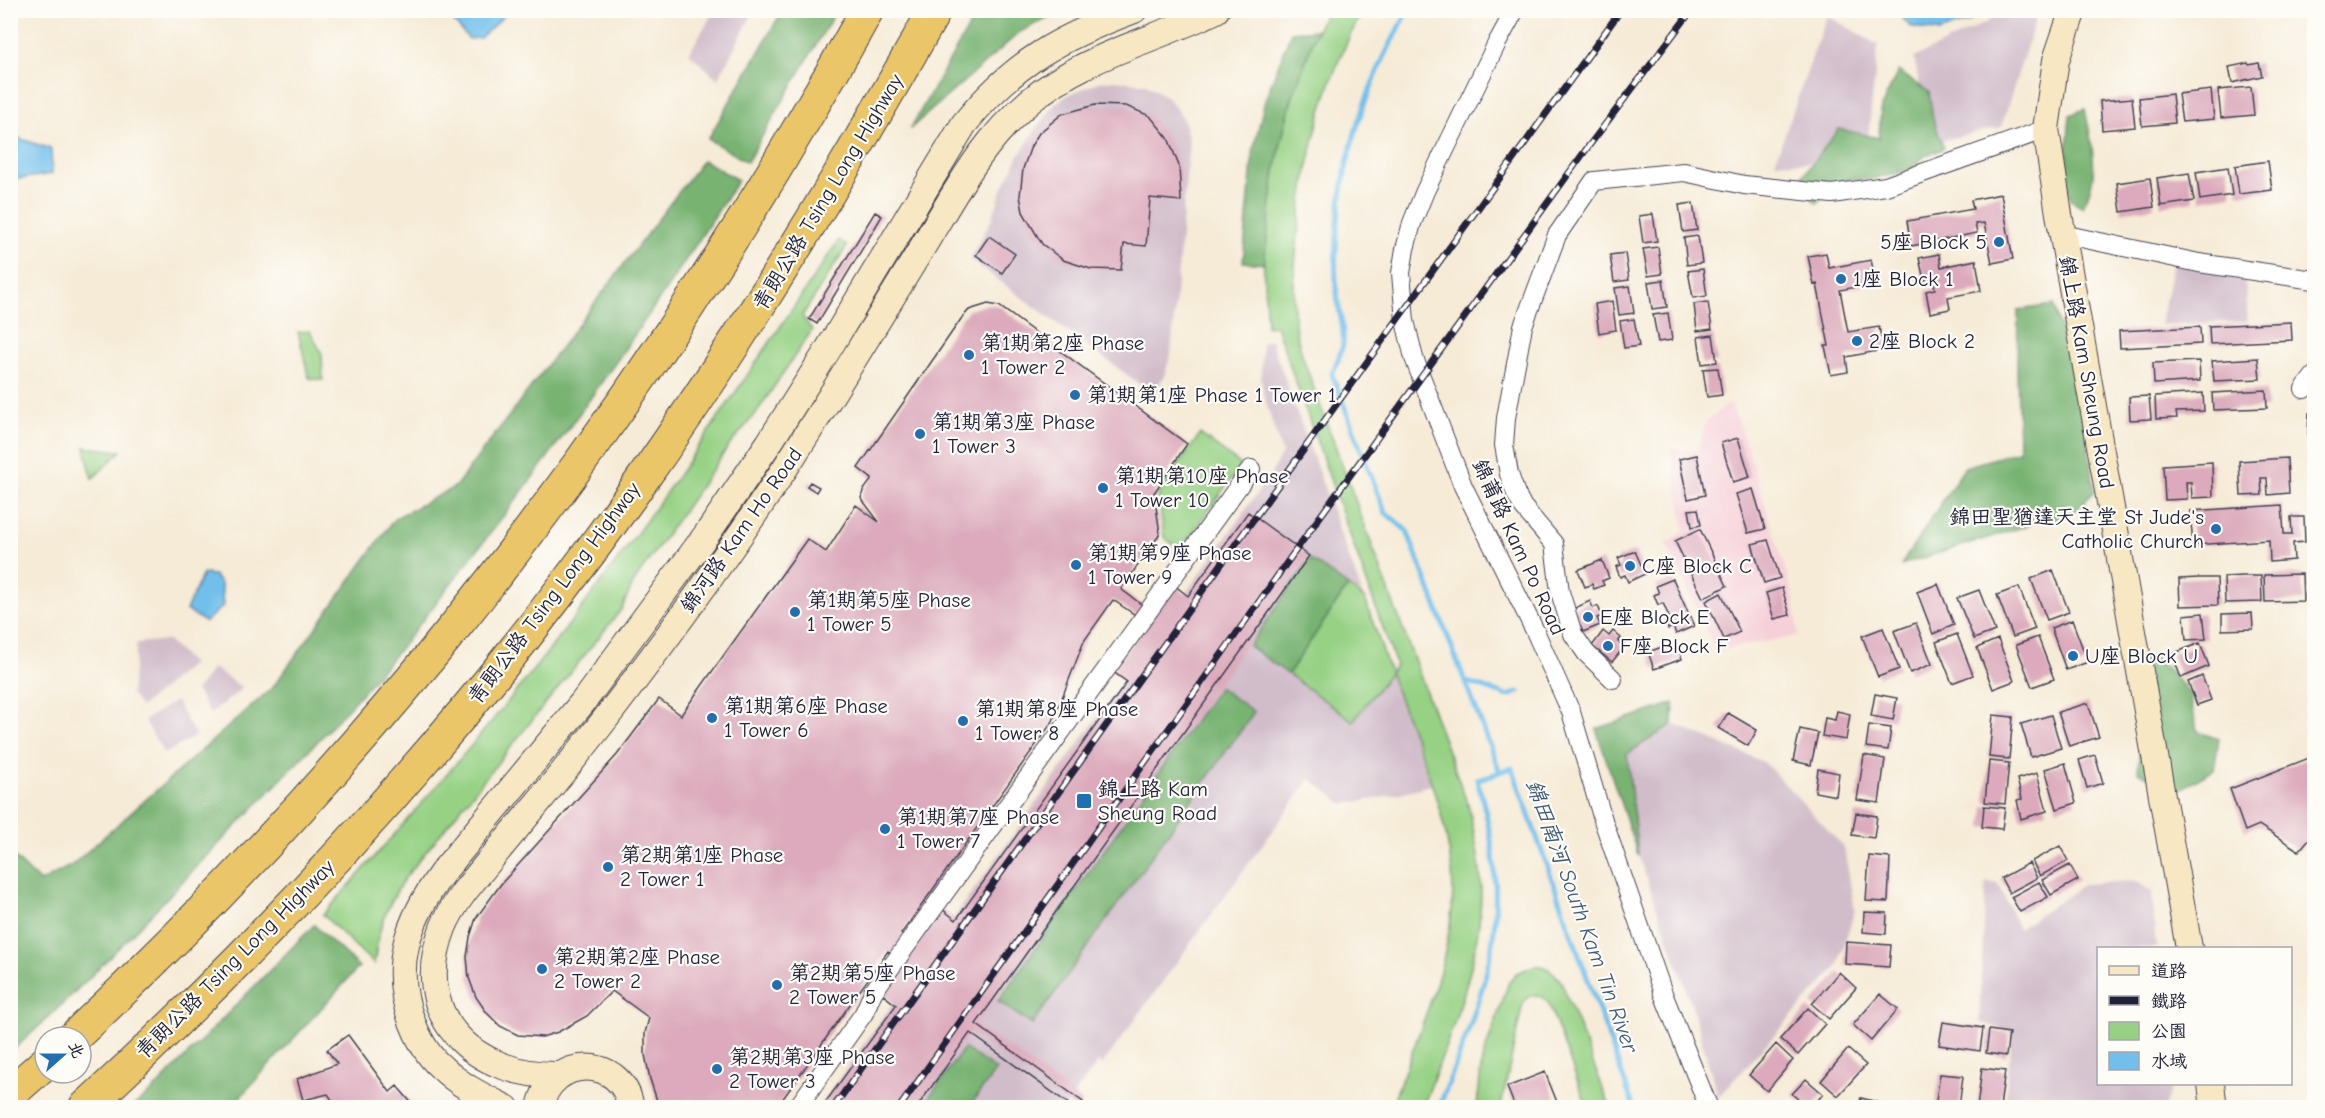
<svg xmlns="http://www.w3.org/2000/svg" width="2325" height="1118" viewBox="0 0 2325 1118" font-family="'Comic Neue','LXGW WenKai TC',sans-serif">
<rect width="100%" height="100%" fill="#fdfcf7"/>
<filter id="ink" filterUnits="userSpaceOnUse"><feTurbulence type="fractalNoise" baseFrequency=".0167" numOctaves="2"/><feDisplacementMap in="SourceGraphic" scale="12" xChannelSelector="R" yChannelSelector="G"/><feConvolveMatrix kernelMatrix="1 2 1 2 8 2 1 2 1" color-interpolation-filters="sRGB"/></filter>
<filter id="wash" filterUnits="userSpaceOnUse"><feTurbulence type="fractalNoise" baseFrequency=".008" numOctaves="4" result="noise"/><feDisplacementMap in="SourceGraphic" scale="24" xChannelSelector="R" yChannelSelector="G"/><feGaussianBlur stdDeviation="1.35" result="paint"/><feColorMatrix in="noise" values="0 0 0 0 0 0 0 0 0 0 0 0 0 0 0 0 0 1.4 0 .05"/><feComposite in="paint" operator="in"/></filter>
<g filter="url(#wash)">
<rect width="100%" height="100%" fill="#f6ebd7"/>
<path fill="#f6cfd8" d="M1730,403L1742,431L1794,598L1798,636L1716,650L1666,543L1685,531L1670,448L1698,451L1706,421Z"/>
<path fill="#d1bdca" d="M714,11H754L718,79L689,53Z
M1993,11H2038L2001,127L1932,143L1914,58L1989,21Z
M1827,15L1878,45L1865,165L1775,162Z
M1115,80L1146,84L1167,97L1182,116L1189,141L1171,354L1164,376L1153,394L970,259L992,219L1003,187L1018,157L1036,129L1056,103L1070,94L1099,82Z
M2173,263L2245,279L2248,321L2160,325Z
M1271,340L1431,785L1381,798L1344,804L1310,779L1102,1065L1098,1062L1065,1107L818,1108L1271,474L1282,453L1264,396L1261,376L1262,343Z
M167,640L192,664L141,707L131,694L137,643Z
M213,668L243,688L210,714L196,690Z
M176,701L196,736L164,754L144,720Z
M1673,724L1764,762L1844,847L1855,910L1837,967L1718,1097L1691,1003L1638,855L1627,754Z
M2136,881L2152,892L2156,948H2098V1084H2170L2171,1090L2164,1107H2005L2012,1032L1979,1022L1986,882L1999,884L2019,929L2084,884Z"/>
<path fill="#96d184" stroke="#5c7a60" stroke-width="1.5" d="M1326,11H1363C1324,79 1306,155 1298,233C1295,262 1292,294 1295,324C1296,337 1301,351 1305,364L1469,808C1474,833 1480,859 1481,885C1482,964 1449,1036 1423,1107H1391C1417,1036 1459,949 1452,872C1445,803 1413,737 1390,673L1353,721L1288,674L1348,586L1365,599L1390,672L1396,665L1276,326H1267C1266,305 1263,283 1264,262C1270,176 1288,89 1326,11Z
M839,240L847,246L802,316L812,330L757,412L728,447L635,580L621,610L404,879C384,912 379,926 374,964L323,915C401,827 480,739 553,645C655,515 746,377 839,240Z
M310,331L322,354L323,380L309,378L298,332Z
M1200,434L1241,465L1180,550L1164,537L1158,494Z
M85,447L121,451L92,479Z
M1536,965C1549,967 1555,973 1562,983L1610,1107H1587L1549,1004C1540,991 1527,993 1522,1007L1501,1107H1477L1482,1060L1509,982L1516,973Z"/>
<path fill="#78b372" stroke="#4d6a56" stroke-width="1.5" d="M783,10L836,11L747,162L708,139Z
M978,11H1055L1054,14L1020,32L910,129Z
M1317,30L1289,107L1275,169L1264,264L1243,262L1253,152L1265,100L1291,32Z
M1898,71L1929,92L1933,119L1944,148L1923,157L1912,170L1871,179H1845L1817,203L1796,184L1839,129L1879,138L1881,107Z
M2085,109C2091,142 2102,177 2082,207L2071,200L2065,175L2070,115Z
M703,160L738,180C651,315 560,446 460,572C438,600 416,630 393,657C334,727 269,792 205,858C142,924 79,991 11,1052V854L40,882L72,865L273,687L395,518L455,487Z
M2054,305L2084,417L2094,492L2076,510L2055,521L2041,503L2029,525L1901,565L1965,467L2019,451L2017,368L2018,310Z
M1310,559L1348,586L1288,674L1249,646Z
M2155,656L2189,692L2197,730L2201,733L2219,739L2214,770L2177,791L2138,772L2145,661Z
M1219,687L1254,712L1032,1025L998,1001Z
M1674,703L1673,724L1627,754L1638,855L1596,729Z
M314,925L359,967L231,1107H132L151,1092Z
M964,1048L996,1070L969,1107H922Z"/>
<path fill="#71c0ec" stroke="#4a7194" stroke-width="1.5" d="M452,11V10L509,11L480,38L469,39L454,22Z
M1896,11H1976L1970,21L1939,32L1910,26Z
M10,135L51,149L52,174L11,180Z
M203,574L214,575L221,584L223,606L205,622L186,610Z"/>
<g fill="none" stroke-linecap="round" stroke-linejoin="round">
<path stroke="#71c0ec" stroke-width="5" d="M1409,10C1368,81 1342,153 1337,234C1335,254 1335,275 1337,294C1338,309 1345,329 1343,344C1341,354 1336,364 1332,374L1385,512L1407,531L1500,772L1512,768L1634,1108
M1465,681L1508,696L1519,692
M1439,1108C1458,1057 1481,1004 1491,951C1501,893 1494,836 1477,780L1500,772"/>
</g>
<g id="blocks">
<path fill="#dcaabc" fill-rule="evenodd" d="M2248,63L2249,65L2259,63L2262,76L2232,83L2229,67Z
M2251,87L2254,115L2221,118L2218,90Z
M2211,90L2214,119L2182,122L2178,94Z
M2172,94L2175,123L2142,126L2139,98Z
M2132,98L2135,127L2102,130L2100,101Z
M1095,105L1126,106L1150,116L1168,138L1179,166L1181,201L1150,198L1146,246L1124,244L1121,270L1091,269L1063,260L1042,244L1023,212L1020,196L1023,169L1031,146L1039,133L1062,114Z
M2268,161L2272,190L2239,194L2235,166Z
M2228,167L2232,195L2200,200L2196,172Z
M2189,173L2194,201L2161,206L2157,178Z
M2150,178L2154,207L2121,212L2117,183Z
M2001,194L2013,259L1992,263L1984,223L1975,224L1977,233L1911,246L1907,221L1973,209L1971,200Z
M1693,203L1697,230L1683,232L1679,205Z
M875,212L882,216L817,324L809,319Z
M1653,214L1657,241L1643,243L1639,216Z
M989,236L1015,254L1002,273L976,255Z
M1698,236L1702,263L1687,265L1684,238Z
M1658,247L1662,274L1648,276L1643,249Z
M1625,253L1629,280L1614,282L1610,255Z
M1826,253L1829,268L1871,260L1874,273L1869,274L1871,284L1840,290L1848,332L1879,327L1881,337L1886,336L1888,349L1846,357L1848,372L1831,375L1825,346H1829L1817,284L1814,285L1808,256Z
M1939,254L1941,267L1976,260L1981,291L1948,297L1950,309L1930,313L1926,291L1935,289L1933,278L1924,280L1919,258Z
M1703,269L1707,296L1693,298L1688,271Z
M1663,280L1667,307L1652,309L1648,282Z
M1630,286L1634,313L1619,315L1615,288Z
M1612,301L1616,330L1599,333L1595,304Z
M1708,302L1712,329L1697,331L1694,304Z
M988,304L999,306L1187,444L1154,493L1160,534L1121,589L1153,613L1174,585L1188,596L1248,512L1309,556L976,1024L1083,1102L1079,1107H1073L970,1033L917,1107H822L896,1005L881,993L903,962L888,951L777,1107H659L650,1079L645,1055V1033L649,1018L612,991L587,1016L558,1032L542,1037L518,1035L500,1026L487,1013L476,997L469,978L467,957L470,937L476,918L501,884L617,755L659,699L681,715L807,539L826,552L856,505L879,522L861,498L863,491L872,479L858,468L961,319L969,310ZM1113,600L1147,623L1112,671L1127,682L956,920L942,909L916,945L901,934L1053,721L1084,641Z
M1668,313L1672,340L1658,342L1653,315Z
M1634,319L1639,346L1624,348L1620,321Z
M2291,322L2292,340L2210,344L2209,326Z
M2200,327L2201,344L2120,348L2119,331Z
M1713,335L1717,362L1702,364L1698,337Z
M2258,358L2260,379L2214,381L2212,361Z
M2199,361L2200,381L2154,384L2153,363Z
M1718,368L1722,395L1707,397L1703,369Z
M2266,390L2267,408L2213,410L2212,393Z
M2203,393L2204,411L2176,412L2177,418L2156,419L2155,396Z
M2149,396L2151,419L2130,420L2129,397Z
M2309,413L2314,414V435L2308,434Z
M1738,438L1750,477L1733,482L1721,443Z
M2314,445V462L2310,446Z
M1697,455L1705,495L1688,499L1679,459Z
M2287,458L2289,493L2268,495L2267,478H2261L2262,495L2241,496L2239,461Z
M2212,462L2213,497L2192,498L2191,482H2186L2187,499L2165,500L2163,465Z
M810,482L819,487L816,492L807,486Z
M1753,489L1765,529L1748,533L1736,494Z
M2282,505L2284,534H2292L2291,517H2304L2305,542L2293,543L2294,560L2270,562L2269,540L2193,545L2190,511Z
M1698,509L1701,525L1692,527L1689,510Z
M1700,529L1727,586L1703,598L1675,541Z
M1768,540L1780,578L1764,583L1752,544Z
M1635,551L1645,574L1628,582L1625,575L1620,577L1616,567L1621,565L1618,558Z
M1602,560L1609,578L1602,581L1604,585L1594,589L1592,584L1585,587L1578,570Z
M2053,570L2069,612L2047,620L2031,579Z
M2302,574L2303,601L2265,602L2264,575Z
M2242,576H2261L2262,602L2225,603L2224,577Z
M2199,578H2217L2218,605L2180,606L2179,579Z
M1673,579L1694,626L1676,634L1673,627L1668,629L1664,619L1669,617L1663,603L1658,605L1654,595L1659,593L1656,586Z
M1938,584L1954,625L1933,634L1917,592Z
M2019,587L2035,629L2013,637L1997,595Z
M1782,588L1790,615L1774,619L1766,593Z
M1979,590L1995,631L1974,639L1957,598Z
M1721,593L1740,632L1724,639L1706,601Z
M1590,601L1593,608L1598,606L1602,616L1597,618L1600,625L1583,632L1573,609Z
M2203,613L2206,639L2186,640L2184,615Z
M2252,613L2253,629L2222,630V614Z
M2072,620L2088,662L2066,670L2051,628Z
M1916,623L1932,664L1910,673L1894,631Z
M1883,628L1899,669L1878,677L1862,636Z
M1603,631L1609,636L1613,631L1621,638L1618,642L1624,647L1612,662L1592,646Z
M1957,634L1973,675L1952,683L1936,642Z
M2038,637L2054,679L2032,687L2016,645Z
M1998,639L2014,681L1993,689L1977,648Z
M1676,642L1682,659L1654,669L1648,652Z
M2200,643L2209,666L2181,678L2172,654Z
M2202,676L2211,700L2197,705L2188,682Z
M1875,694L1897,698L1893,720L1871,716Z
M2088,703L2099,737L2069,746L2058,712Z
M1837,711L1850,714L1846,740L1822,736L1825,718L1835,720Z
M1728,713L1757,730L1748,746L1718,728Z
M1993,715L2013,717L2009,759L1989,757Z
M2051,715L2061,748L2031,757L2021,724Z
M1869,725L1891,728L1888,750L1866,747Z
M1800,729L1818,733L1811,765L1793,761Z
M1864,755L1885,759L1879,803L1857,800Z
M2095,755L2103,783L2087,788L2079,760Z
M2314,756V833L2299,851L2259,825L2245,831L2230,789Z
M1989,761L2009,763L2005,804L1985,802Z
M2065,763L2076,803L2057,809L2045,769Z
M1818,769L1839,773L1836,796L1815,792Z
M2037,773L2047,811L2021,819L2017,800L2022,799L2017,779Z
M1984,806L2005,808L2002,829L1982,827Z
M1856,813L1877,816L1874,838L1852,835Z
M2060,846L2068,861L2040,876L2032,861Z
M1869,856L1890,858L1888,902L1866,901Z
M2029,863L2037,878L2009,893L2001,878Z
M2070,865L2078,880L2051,895L2042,880Z
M2039,882L2048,897L2020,912L2011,897Z
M1864,912L1887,913L1886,934L1863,932Z
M1846,942L1891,945L1889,967L1845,964Z
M1839,972L1856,988L1829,1019L1812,1004Z
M1880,994L1898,1009L1871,1041L1853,1025Z
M1808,1008L1825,1024L1798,1055L1780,1039Z
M1943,1022L1983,1028L1980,1051L1939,1045Z
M1989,1030L2009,1033L2006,1056L1986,1053Z
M348,1035L390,1092L397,1086L415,1107H337L328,1094L303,1100L297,1079L337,1064L327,1050Z
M1776,1044L1793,1060L1767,1091L1749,1075Z
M1848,1049L1866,1065L1838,1096L1821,1081Z
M1982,1068L2005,1071L2000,1107H1977Z
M1545,1072L1559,1107H1515L1507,1087Z
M1940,1074L1963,1076L1959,1107H1935Z
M1806,1079L1823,1094L1812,1107H1807L1792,1094Z
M1861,1098L1898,1107H1859Z"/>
</g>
</g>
<g filter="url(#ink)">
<use href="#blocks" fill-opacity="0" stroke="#424052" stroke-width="1.5"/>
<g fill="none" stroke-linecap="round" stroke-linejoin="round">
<defs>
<path id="street" d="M1515,10L1497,43L1425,191L1412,223L1405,249L1401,273L1405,321L1414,358L1463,486L1535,631L1571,712L1604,823L1664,996L1709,1108
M2062,234L2199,263L2314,280
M2304,389L2314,376
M1613,679L1586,653L1573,634L1560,592L1554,544L1523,507L1516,494L1509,474L1504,445L1506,418L1523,326L1557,235L1594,181L1684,172L1744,185L1832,194L1886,186L2046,129
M797,1108L864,1013L873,992L1251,469"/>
<path id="secondary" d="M2073,10L2056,60L2046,129L2059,214L2189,948
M560,1075C474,1077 409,1016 443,928C448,915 456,903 464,892C510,835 558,780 603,722C669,636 734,547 793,456C837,387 879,318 922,248C955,194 980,143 1030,101C1084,55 1154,41 1216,10
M2211,1084L2214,1108
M506,1108C482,1096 459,1085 440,1066C427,1055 419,1039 413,1024C390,967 408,920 442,873L583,702L709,531L769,443L826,353L964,124C1014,62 1061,37 1134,10
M540,1108C550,1054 623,1054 631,1108"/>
<path id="highway" d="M74,1037C350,778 579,492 775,169C806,116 838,64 867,10
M10,1094L45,1063
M85,1108C286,923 472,719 630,497C741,341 841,177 935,10"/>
</defs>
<use href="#street" stroke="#424052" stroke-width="20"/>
<use href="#secondary" stroke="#424052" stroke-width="28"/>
<use href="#highway" stroke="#424052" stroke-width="35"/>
<use href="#street" stroke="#fff" stroke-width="18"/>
<use href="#secondary" stroke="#f7e8c3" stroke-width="26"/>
<use href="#highway" stroke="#ebc669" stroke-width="33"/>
<defs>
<path id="rail" d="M833,1108L1255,517L1621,10
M899,1108L1298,547L1588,147L1692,10"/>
</defs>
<use href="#rail" stroke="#22223b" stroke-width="7"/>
<use href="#rail" stroke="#fdfcf7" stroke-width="4.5" stroke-dasharray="14" stroke-linecap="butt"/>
</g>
</g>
<g fill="#1f6fb2" stroke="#fdfcf7" stroke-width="2">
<circle cx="1999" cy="242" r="6"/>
<circle cx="1841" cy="279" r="6"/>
<circle cx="1857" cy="341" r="6"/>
<circle cx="969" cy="355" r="6"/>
<circle cx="1075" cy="395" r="6"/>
<circle cx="920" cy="434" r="6"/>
<circle cx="1103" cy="488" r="6"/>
<circle cx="2216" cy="529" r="6"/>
<circle cx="1076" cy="565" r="6"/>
<circle cx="1630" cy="566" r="6"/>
<circle cx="795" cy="612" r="6"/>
<circle cx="1588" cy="617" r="6"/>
<circle cx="1608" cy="646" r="6"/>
<circle cx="2073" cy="656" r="6"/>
<circle cx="712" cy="718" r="6"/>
<circle cx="963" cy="721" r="6"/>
<rect x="1076" y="793" width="16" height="16" rx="3"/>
<circle cx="885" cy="829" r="6"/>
<circle cx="608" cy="867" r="6"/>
<circle cx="542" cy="969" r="6"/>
<circle cx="777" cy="985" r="6"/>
<circle cx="717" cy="1069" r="6"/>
</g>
<g text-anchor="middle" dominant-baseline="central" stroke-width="4.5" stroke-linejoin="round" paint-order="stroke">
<g font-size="21" fill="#22223b" stroke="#fdfcf7">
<text transform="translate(828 192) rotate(-59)">青朗公路 Tsing Long Highway</text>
<text transform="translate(2087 372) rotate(80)">錦上路 Kam Sheung Road</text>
<text transform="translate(741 530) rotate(-55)">錦河路 Kam Ho Road</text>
<text transform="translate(1519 547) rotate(65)">錦莆路 Kam Po Road</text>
<text transform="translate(554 593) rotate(-53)">青朗公路 Tsing Long Highway</text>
<text transform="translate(235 959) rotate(-45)">青朗公路 Tsing Long Highway</text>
</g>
<g font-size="21" fill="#22223b" stroke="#fdfcf7" text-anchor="start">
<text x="1987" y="242" text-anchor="end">5座 Block 5</text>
<text x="1853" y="279">1座 Block 1</text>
<text x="1869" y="341">2座 Block 2</text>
<text x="981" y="343">第1期第2座 Phase<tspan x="981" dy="24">1 Tower 2</tspan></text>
<text x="1087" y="395">第1期第1座 Phase 1 Tower 1</text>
<text x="932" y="422">第1期第3座 Phase<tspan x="932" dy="24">1 Tower 3</tspan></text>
<text x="1115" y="476">第1期第10座 Phase<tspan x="1115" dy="24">1 Tower 10</tspan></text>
<text x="2204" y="517" text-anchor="end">錦田聖猶達天主堂 St Jude's<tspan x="2204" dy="24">Catholic Church</tspan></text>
<text x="1088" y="553">第1期第9座 Phase<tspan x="1088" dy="24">1 Tower 9</tspan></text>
<text x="1642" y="566">C座 Block C</text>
<text x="807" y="600">第1期第5座 Phase<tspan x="807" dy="24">1 Tower 5</tspan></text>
<text x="1600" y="617">E座 Block E</text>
<text x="1620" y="646">F座 Block F</text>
<text x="2085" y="656">U座 Block U</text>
<text x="724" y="706">第1期第6座 Phase<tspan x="724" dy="24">1 Tower 6</tspan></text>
<text x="975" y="709">第1期第8座 Phase<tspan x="975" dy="24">1 Tower 8</tspan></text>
<text x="1098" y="789">錦上路 Kam<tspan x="1098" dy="24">Sheung Road</tspan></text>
<text x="897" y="817">第1期第7座 Phase<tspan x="897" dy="24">1 Tower 7</tspan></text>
<text x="620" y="855">第2期第1座 Phase<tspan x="620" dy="24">2 Tower 1</tspan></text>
<text x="554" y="957">第2期第2座 Phase<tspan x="554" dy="24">2 Tower 2</tspan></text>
<text x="789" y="973">第2期第5座 Phase<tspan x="789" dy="24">2 Tower 5</tspan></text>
<text x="729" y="1057">第2期第3座 Phase<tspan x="729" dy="24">2 Tower 3</tspan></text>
</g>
<g font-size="22" font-style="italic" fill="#3e5979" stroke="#fdfcf7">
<text transform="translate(1582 916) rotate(70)">錦田南河 South Kam Tin River</text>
</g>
</g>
<rect width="2325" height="1118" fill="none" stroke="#fdfcf7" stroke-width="36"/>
<rect x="2097" y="947" width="195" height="138" fill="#fdfcf7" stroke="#a5a5ac" stroke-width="1.5"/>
<rect x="2109" y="966" width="30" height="9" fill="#f7e8c3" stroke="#a5a5ac" stroke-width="1.5"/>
<text x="2151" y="977" font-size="18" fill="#22223b">道路</text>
<rect x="2109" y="996" width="30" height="9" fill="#22223b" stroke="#a5a5ac" stroke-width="1.5"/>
<text x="2151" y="1007" font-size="18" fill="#22223b">鐵路</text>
<rect x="2109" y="1022" width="30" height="18" fill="#96d184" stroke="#a5a5ac" stroke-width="1.5"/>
<text x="2151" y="1037" font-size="18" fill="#22223b">公園</text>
<rect x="2109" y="1052" width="30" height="18" fill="#71c0ec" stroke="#a5a5ac" stroke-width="1.5"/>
<text x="2151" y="1067" font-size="18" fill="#22223b">水域</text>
<g transform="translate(63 1055) rotate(69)"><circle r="28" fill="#fdfcf7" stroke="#a5a5ac" stroke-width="1.5"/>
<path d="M0-4.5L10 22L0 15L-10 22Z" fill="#1f6fb2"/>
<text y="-9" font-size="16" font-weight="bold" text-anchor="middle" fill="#22223b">北</text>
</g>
</svg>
